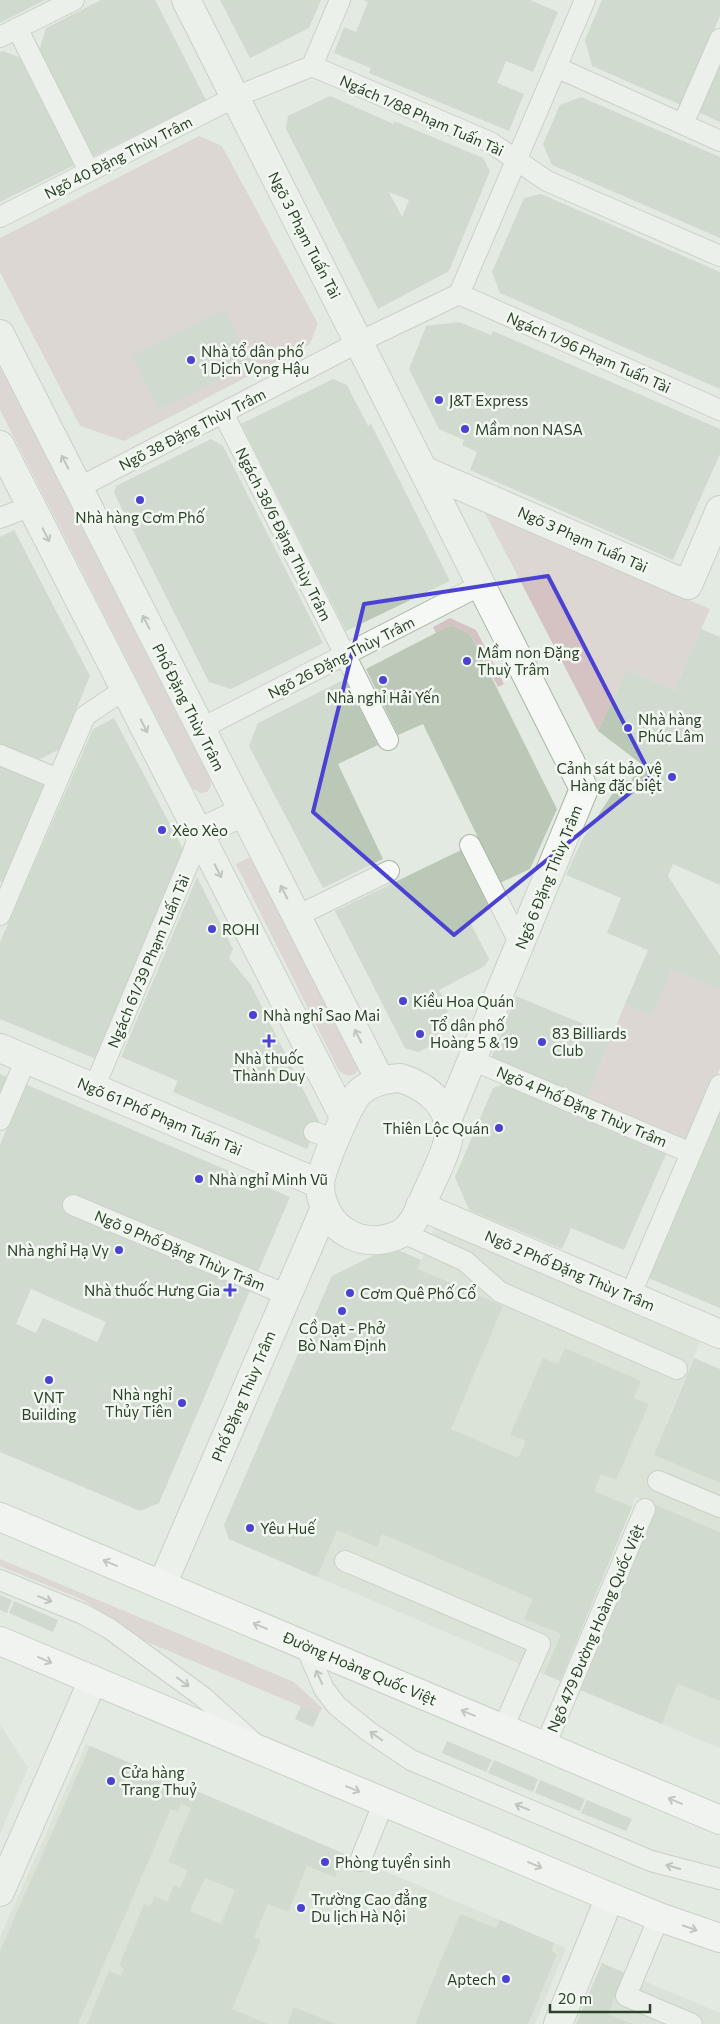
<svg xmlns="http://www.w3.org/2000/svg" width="720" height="2024" viewBox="0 0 720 2024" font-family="Commissioner,sans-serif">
<rect width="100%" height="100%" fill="#e3eae1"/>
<path fill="#d1dccf" d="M435,1228L700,1342L666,1424L720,1447V1532L636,1497L560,1681L229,1539L224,1525L332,1276L391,1247L421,1260Z
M720,1584V1748L662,1724Z
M0,1724L28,1768L0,1834Z
M86,1744L566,1948L535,2024H0V1937Z
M602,1963L720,2013V2024H576Z"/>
<path fill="#d5c2c3" d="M199,136L222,146L318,324L310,344L124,441L80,426L0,272V238Z
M0,367L210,779L211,786L207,792L201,793L193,789L0,410Z
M485,513L710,609L674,690L627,669L598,731Z
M450,618L476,630L504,684L498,687L470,634L451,625L436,633L433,627Z
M250,857L359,1061V1069L355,1074C347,1077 343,1075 338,1069L236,864Z
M672,970L720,990V1068L689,1143L586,1099L625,1004L652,1016Z
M0,1559L294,1682L322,1708L319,1714L145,1641L83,1600L0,1566Z"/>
<path fill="#bbc8b8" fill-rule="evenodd" d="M0,0H45L0,23Z
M101,0H155L206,100L92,157L39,51L46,28Z
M220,0H321L309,28L250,58Z
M363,0H530L558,12L533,72L506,61L497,83L524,94L509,131L369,73L371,68L334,53L344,27L356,32L368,2Z
M602,0H720V16L681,105L592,66L585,40Z
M3,51L21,58L75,165L0,202V52Z
M720,62V122L698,112Z
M330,96L394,124V121L483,158L490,171L449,271L378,309L286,129L288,116ZM389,192L409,200L402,217L391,196Z
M581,97L720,157V238L552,165L543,144L560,105Z
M541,194L720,272V389L500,293L492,272L524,198Z
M224,310L251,364L158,410L131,356Z
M459,322L491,335L493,331L720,429V454L673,560L470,470L477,452L462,445L464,440L439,429L409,369L426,326Z
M333,379L347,385L368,426L371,424L450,581L346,631L241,424Z
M211,439L223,446L323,643L231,689L209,682L114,493L116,486Z
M14,530L90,676L60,749L38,760L0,744V537Z
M451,625L470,634L557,809L530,869L500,883L423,724L398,735L366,669Z
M701,629L720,637V885L673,864L668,876L720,956V990L672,970L652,1016L625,1004L648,950L607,933L621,898L566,875L582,840L622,779L631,781L640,763L598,731L627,669L674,690Z
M345,679L378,745L338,764L383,859L323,888L249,746L258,723Z
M114,718L184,851L96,1059L0,1019V942L93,729Z
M0,766L45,785L4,882L0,881Z
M461,850L490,909L469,920L489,959L485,966L439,990L449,1008L433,1045L418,1052L405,1048L335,911Z
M197,877L233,949L229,958L251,985L319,1121L307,1149L173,1092L178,1081L121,1057Z
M516,996L612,1036L586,1099L491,1058Z
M0,1074L9,1078L0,1100Z
M506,1083L667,1152L624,1250L571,1228L562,1249L469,1210L455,1177L493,1088Z
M25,1084L290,1197L159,1503L140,1511L0,1452V1145ZM31,1289L106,1322L97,1342L43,1318L36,1333L16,1324Z
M720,1101V1308L646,1277Z
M391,1247L421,1260L418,1269L503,1306L451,1429L518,1458L526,1441L510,1435L543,1358L558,1364L565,1348L641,1381L634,1398L649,1404L616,1480L601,1474L594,1491L632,1507L560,1681L544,1674L561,1634L524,1619L533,1599L382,1534L377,1547L337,1530L317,1577L229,1539L224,1525L332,1276Z
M694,1358L720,1369V1483L654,1455Z
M656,1505L720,1532V1701L678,1684L662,1724L580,1690Z
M0,1595L12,1600L7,1613L0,1610Z
M14,1601L58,1620L53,1632L9,1613Z
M301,1706L319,1714L313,1727L295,1719Z
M447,1741L492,1760L486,1772L442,1753Z
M90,1746L345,1854L335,1877L307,1866L288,1912L268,1904L254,1937L261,1940L232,2009L268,2024H87L109,1971L121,1976L124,1969L119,1966L144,1904L150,1906L155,1896L167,1902L174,1885L180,1888L188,1870L168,1862L191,1808L181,1804L178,1812L171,1809L78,2024H0V1951ZM205,1878L235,1890L221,1924L190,1911Z
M494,1760L538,1779L533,1792L488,1773Z
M540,1780L585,1799L580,1811L535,1793Z
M587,1800L632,1819L626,1831L581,1813Z
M460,1914L496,1928L500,1920L554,1943L551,1951L557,1954L528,2024H415Z
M602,1963L625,1973L608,2014L633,2024H576Z
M294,2007L336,2024H287Z"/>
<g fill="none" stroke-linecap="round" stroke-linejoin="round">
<defs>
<path id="lane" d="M17,28L89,171
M0,37L74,0
M312,66L490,142L547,181L720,256
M556,67L720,141
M683,124L720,39
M0,217L235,97L312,66L340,0
M459,294L720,410
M223,413L388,740
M78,488L359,342L459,294L585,0
M0,518L32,506
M200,729L481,585
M0,755L58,779
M470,845L520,944
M0,915L85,716L125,689
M297,916L389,871
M472,1060L691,1153
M94,1088L192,855L199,833
M0,1120L26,1059
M314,1132L336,1140
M73,1205L287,1295
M403,1233L465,1261L500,1292L677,1369
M630,1296L720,1085
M658,1481L720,1507
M345,1561L540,1644L503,1728
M0,1580L83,1614L110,1629L203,1697L253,1742
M305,1645L324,1689L337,1706L368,1731L411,1760L651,1861L720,1879
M545,1746L645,1509
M360,1861L384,1802
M659,1917L626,1996L692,2024"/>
<path id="street" d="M186,0L584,789L447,1120
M0,334L380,1080
M0,445L344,1117
M423,470L688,585L720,510
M199,833L243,812
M0,1048L320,1184
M400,1078C427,1086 455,1108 448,1141C444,1158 435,1174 428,1190C421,1204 416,1223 403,1232C398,1236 392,1237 386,1239C361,1244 337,1233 326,1210C322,1202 320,1193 320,1184C321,1169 348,1105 358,1094C369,1082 385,1079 400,1078Z
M420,1206L720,1334
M162,1585L325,1208
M0,1892L93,1680
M558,2024L610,1897"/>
<path id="secondary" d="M0,1517L720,1820
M0,1641L610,1897L659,1917L720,1938"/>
</defs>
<use href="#lane" stroke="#a9b5a6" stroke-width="22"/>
<use href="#street" stroke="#a9b5a6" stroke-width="30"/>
<use href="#secondary" stroke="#a9b5a6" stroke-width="30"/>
<use href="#lane" stroke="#f5f8f4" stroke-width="20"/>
<use href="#street" stroke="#f5f8f4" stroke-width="28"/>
<use href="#secondary" stroke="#fff" stroke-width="28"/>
</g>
<defs><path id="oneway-shaft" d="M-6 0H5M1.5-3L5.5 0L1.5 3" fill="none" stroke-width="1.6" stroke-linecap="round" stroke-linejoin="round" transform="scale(1.25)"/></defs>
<g stroke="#919e8e">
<use href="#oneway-shaft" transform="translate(65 462) rotate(-117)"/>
<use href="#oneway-shaft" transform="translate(46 535) rotate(63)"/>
<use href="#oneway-shaft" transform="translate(146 622) rotate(-117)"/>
<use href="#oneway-shaft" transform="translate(144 726) rotate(63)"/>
<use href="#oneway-shaft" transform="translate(218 871) rotate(63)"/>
<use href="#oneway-shaft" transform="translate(284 892) rotate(-117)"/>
<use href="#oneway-shaft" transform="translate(358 1036) rotate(-117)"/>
<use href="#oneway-shaft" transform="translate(45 1599) rotate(22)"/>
<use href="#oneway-shaft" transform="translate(319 1677) rotate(-114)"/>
<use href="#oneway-shaft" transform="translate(183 1682) rotate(37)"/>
<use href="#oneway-shaft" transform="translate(376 1736) rotate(-145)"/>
<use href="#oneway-shaft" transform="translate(522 1807) rotate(-157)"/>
<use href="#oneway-shaft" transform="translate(673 1867) rotate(-164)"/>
</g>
<g stroke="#96a194">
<use href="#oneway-shaft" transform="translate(110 1563) rotate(-157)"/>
<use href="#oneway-shaft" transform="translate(260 1626) rotate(-157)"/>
<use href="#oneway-shaft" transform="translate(45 1660) rotate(23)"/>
<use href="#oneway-shaft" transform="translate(468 1713) rotate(-157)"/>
<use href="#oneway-shaft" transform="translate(353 1789) rotate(23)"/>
<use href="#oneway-shaft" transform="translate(675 1801) rotate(-157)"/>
<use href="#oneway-shaft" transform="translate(535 1865) rotate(23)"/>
<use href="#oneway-shaft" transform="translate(690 1928) rotate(19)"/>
</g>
<path d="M0 0H720V2024H0ZM548,576L651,776L454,935L313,812L364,604Z" fill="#e3eae1" fill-opacity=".55" fill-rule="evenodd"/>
<path fill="none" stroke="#4b42d3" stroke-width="4" stroke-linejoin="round" d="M548,576L651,776L454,935L313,812L364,604Z"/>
<g fill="#4b42d3" stroke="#f2f8f1" stroke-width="2">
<circle cx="191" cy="360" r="5"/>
<circle cx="439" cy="400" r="5"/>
<circle cx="465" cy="429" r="5"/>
<circle cx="140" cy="500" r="5"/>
<circle cx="467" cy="661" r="5"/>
<circle cx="383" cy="680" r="5"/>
<circle cx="628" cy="728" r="5"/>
<circle cx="672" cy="777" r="5"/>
<circle cx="162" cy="830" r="5"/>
<circle cx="212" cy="929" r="5"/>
<circle cx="403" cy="1001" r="5"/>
<circle cx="253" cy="1015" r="5"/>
<circle cx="420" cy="1034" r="5"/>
<path d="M266.5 1033.5h5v5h5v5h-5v5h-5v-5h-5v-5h5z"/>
<circle cx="542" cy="1042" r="5"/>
<circle cx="499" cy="1128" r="5"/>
<circle cx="199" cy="1179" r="5"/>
<circle cx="119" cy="1250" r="5"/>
<path d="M227.5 1282.5h5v5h5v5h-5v5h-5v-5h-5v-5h5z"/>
<circle cx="350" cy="1293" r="5"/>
<circle cx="342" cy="1311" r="5"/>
<circle cx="49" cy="1380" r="5"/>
<circle cx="182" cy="1403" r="5"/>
<circle cx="250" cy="1528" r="5"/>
<circle cx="111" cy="1781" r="5"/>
<circle cx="325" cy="1862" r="5"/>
<circle cx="301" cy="1908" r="5"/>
<circle cx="506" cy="1979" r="5"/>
</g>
<g text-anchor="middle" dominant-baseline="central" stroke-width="5" stroke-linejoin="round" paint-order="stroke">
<g font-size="15" fill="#2d4329" stroke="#f2f8f1">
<text transform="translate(422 115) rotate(24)">Ngách 1/88 Phạm Tuấn Tài</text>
<text transform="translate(118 157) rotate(-27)">Ngõ 40 Đặng Thùy Trâm</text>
<text transform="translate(305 235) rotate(63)">Ngõ 3 Phạm Tuấn Tài</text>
<text transform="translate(589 352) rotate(24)">Ngách 1/96 Phạm Tuấn Tài</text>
<text transform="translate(192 429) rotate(-27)">Ngõ 38 Đặng Thùy Trâm</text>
<text transform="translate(284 534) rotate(63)">Ngách 38/6 Đặng Thùy Trâm</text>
<text transform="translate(583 539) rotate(24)">Ngõ 3 Phạm Tuấn Tài</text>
<text transform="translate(341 657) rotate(-27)">Ngõ 26 Đặng Thùy Trâm</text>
<text transform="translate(189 707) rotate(63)">Phố Đặng Thùy Trâm</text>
<text transform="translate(548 877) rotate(-68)">Ngõ 6 Đặng Thùy Trâm</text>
<text transform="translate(148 961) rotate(-67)">Ngách 61/39 Phạm Tuấn Tài</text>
<text transform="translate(582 1106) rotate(23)">Ngõ 4 Phố Đặng Thùy Trâm</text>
<text transform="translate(160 1116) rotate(23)">Ngõ 61 Phố Phạm Tuấn Tài</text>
<text transform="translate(180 1250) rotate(23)">Ngõ 9 Phố Đặng Thùy Trâm</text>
<text transform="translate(570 1270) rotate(23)">Ngõ 2 Phố Đặng Thùy Trâm</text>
<text transform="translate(243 1396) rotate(-67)">Phố Đặng Thùy Trâm</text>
<text transform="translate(595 1628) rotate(-67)">Ngõ 479 Đường Hoàng Quốc Việt</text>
<text transform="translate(360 1668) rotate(23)">Đường Hoàng Quốc Việt</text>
</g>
<g font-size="15" fill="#2d4329" stroke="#f2f8f1" text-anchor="start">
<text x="201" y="351">Nhà tổ dân phố<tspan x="201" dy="17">1 Dịch Vọng Hậu</tspan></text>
<text x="449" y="400">J&amp;T Express</text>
<text x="475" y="429">Mầm non NASA</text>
<text x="140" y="517" text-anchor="middle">Nhà hàng Cơm Phố</text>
<text x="477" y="652">Mầm non Đặng<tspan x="477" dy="17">Thuỳ Trâm</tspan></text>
<text x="383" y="697" text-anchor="middle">Nhà nghỉ Hải Yến</text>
<text x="638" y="719">Nhà hàng<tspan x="638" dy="17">Phúc Lâm</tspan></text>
<text x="662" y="768" text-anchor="end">Cảnh sát bảo vệ<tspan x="662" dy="17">Hàng đặc biệt</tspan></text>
<text x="172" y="830">Xèo Xèo</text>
<text x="222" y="929">ROHI</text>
<text x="413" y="1001">Kiều Hoa Quán</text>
<text x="263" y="1015">Nhà nghỉ Sao Mai</text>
<text x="430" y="1025">Tổ dân phố<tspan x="430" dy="17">Hoàng 5 &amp; 19</tspan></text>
<text x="552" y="1033">83 Billiards<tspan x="552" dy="17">Club</tspan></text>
<text x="269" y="1058" text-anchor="middle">Nhà thuốc<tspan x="269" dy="17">Thành Duy</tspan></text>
<text x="489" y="1128" text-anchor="end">Thiên Lộc Quán</text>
<text x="209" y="1179">Nhà nghỉ Minh Vũ</text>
<text x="109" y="1250" text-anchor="end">Nhà nghỉ Hạ Vy</text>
<text x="220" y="1290" text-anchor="end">Nhà thuốc Hưng Gia</text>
<text x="360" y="1293">Cơm Quê Phố Cổ</text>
<text x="342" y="1328" text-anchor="middle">Cồ Dạt - Phở<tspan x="342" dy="17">Bò Nam Định</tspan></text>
<text x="172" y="1394" text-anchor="end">Nhà nghỉ<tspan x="172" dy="17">Thủy Tiên</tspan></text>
<text x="49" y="1397" text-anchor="middle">VNT<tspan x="49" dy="17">Building</tspan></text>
<text x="260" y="1528">Yêu Huế</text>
<text x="121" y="1772">Cửa hàng<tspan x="121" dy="17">Trang Thuỷ</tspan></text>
<text x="335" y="1862">Phòng tuyển sinh</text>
<text x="311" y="1899">Trường Cao đẳng<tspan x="311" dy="17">Du lịch Hà Nội</tspan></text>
<text x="496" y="1979" text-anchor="end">Aptech</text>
</g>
</g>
<path d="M550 2004v8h100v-8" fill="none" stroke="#2d4329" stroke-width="2.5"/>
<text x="558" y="2004" font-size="15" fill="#2d4329" stroke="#f2f8f1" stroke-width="4" paint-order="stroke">20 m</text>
</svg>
